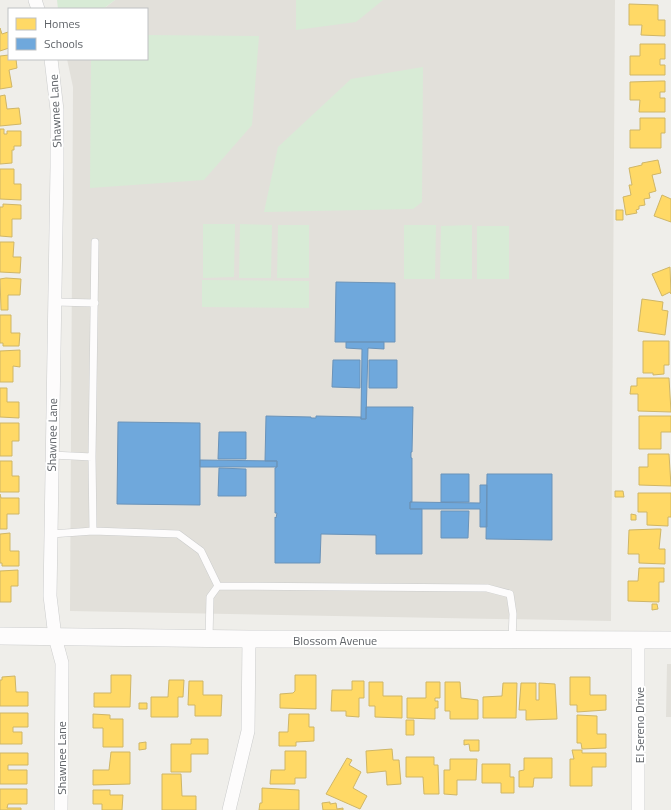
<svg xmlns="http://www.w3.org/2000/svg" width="671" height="810" viewBox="0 0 671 810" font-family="'Titillium Web',sans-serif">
<rect width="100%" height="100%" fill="#efeeea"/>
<path fill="#e2e0da" d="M115,0H615L611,621L70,611L73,87L67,59H147V9H103Z
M667,664H671V717H666Z"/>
<path fill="#d8ebd6" d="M57,0H115L103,9H58Z
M296,0H383L356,22L296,30Z
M147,35L259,36L252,125L204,180L90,188L91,59H147Z
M423,67L422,202L413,209L264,212L278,147L351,79Z
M203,224H235L234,277L203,278Z
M240,224L272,225L271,278H239Z
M278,225H309V278H277Z
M404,225H436L435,279H404Z
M472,225V279H440L441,226Z
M477,226H509V279H477Z
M202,280L309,281V308L202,307Z"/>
<path fill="#ffd966" stroke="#cfb667" d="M629,4L658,5V20H665V36L641,35L642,25H629Z
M0,28L2,34L8,32L9,34V48L0,51Z
M640,44H665V59H660V65H665V75H630V56H640Z
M9,55V59H16L17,68L9,70L12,87L0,89V56Z
M661,81H665V92H660V98H665V112H639L640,100H630V82Z
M5,95L7,109L19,108L21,124L0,126V96Z
M640,118H665V133H661V148H630V130H640Z
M0,129H4V134H7V131H21V146H14V150H12V163L0,164Z
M658,160L661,173L652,175L656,191L649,193L650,198L644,199L645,205L639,206V209L636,210L637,213L626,215L623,197L631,195L629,185H632L629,168L642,165V163Z
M0,169H14V184H21V200L0,199Z
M662,195L671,199V222L654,216Z
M3,204L21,205V219H12V237L0,236V207H3Z
M616,210H623V220H616Z
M0,242H14L13,257H21L20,273L0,272Z
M670,267L671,294L670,292L662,296L652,274Z
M6,278L21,279L20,295H8V310H1L0,279Z
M642,299L663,302L662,310L668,311L665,335L638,331Z
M0,315H11V333H20L19,346H3V343H0Z
M643,341H669V365H664V374L653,375V373H643Z
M20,350V367L13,366V382H0V351Z
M637,378H669L671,412L638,411V394H630L631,386H637Z
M0,388H7V402H19V418L0,417Z
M639,416H671V432H661V449H639Z
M0,423H19V441H12V456H0Z
M648,454H669L671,486L639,485V467H648Z
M0,461H12V476H19V492H0Z
M615,491H623L624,497H615Z
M638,493H671V517H668V526L647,525V512H638Z
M0,494L1,498H19V514H7V529H0Z
M631,514L636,515V520H631Z
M657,529H661L659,549H665V564L639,563V554H628L629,530Z
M10,533V551H19V566H2V563H0V534Z
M639,568H664V582H659V602L628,601V581H638Z
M18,570V586H11V602H0V571Z
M652,604H657L658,609L652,610Z
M111,675H131L130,707H94V693H111Z
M295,675H316V709L280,708V694L293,693L295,691Z
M15,676L16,692H28V706H0V680H2V677Z
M570,677H590V695H606V710L577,712V705H570Z
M169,680H184L183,697H178V717H151V697H168Z
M189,681H203V695H222L221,716H195V705H188Z
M352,681H364V698H359V717L346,716V711H331L332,690H352Z
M369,682H383V696H402V718L375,717V706H369Z
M426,682H440V698H435V701H438V708H435V719L407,718V698H426Z
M445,682H460L461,698L478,700V719H450V711H445Z
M503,683H517L516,718H483V697L502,696Z
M521,683H536V700H539V683L555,684L557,719L526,720V710H519Z
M139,703H147V709H139Z
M0,713H28V727H13V732H22V744H0Z
M93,714L110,715V719H123V747H103V728H93Z
M289,714H309V727H314V741L296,742V746H279V732H288Z
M577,715L597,716V734H606V748L582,749L581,743H577Z
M406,720H414V735H406Z
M191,739H208V754H191V772H171V744H191Z
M464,740H479V751H470L469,744L464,745Z
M146,742V749L139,750V743Z
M392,749L393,760H399L401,784L387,785L386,771L367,773L366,751Z
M572,750H582V753H606V767H592V786H570V759H574Z
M285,751H306V778H295V784H270L271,770H285Z
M111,752H130V784L93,785V770H109Z
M0,753H28V765H8V770H27V784H0Z
M406,757H434V765H438L439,794H424L423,777H406Z
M347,758L352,760L349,765L361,772L353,788L367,796L360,809L326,794Z
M524,758H552V778H534L533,787H519V771L524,770Z
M450,759H477L476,780H457V795L444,794V770H450Z
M482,764H510V777H514V793H501V783H482Z
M162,774H181L182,796H196V810H162Z
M262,788L299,790V810H259L260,803H262Z
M0,789H27V804H8L7,808H21V810H0Z
M93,790H110V795H123L122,810H102V804H93Z
M330,802V804L336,803L337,809L343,808V810H323L322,803Z"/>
<path fill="#6fa8dc" stroke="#6a93b9" d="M336,282L395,283V342H335Z
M346,342H384V349L368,348L366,419H361V417L362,349L346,348Z
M333,360H360V388L332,387Z
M369,360H397V388H369Z
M366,407H413L412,452H411V458H412V502H410V509H422V554H376V535L321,534L320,563H275V517L276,518L277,513H275V468L277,467V461H265L266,416L311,417V418H316V416L361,417V419H366Z
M118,422L200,423V505L117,504Z
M219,432H246V459H218Z
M200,460L277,461V467H200Z
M219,468L246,469V496H218Z
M441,474H469V502H441Z
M487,474H552V540L486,539Z
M480,485H487V527H480V509H410V502L480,503Z
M441,511H469L468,538H441Z"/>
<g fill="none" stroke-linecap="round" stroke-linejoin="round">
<defs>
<path id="service" d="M95,242L92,457L93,531L178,534L201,551L218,586
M55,302L95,303
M52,455L92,457
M51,534L93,531
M209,639L210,597L218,586L487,588L510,594L513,614L512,640"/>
<path id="minor" d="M35,0L38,9
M51,59L57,110V167L50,596L55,637L62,663L61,810
M638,641V810
M229,810L248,731L249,639"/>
<path id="tertiary" d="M0,636L249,639L671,640"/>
</defs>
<use href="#service" stroke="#cbcccc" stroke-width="8"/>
<use href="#minor" stroke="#cbcccc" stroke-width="14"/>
<use href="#tertiary" stroke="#cbcccc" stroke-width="18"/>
<use href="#service" stroke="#fdfcfc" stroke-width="7"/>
<use href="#minor" stroke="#fdfcfc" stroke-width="13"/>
<use href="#tertiary" stroke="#fdfcfc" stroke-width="17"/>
</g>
<g text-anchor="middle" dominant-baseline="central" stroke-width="4" stroke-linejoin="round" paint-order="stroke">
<g font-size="12" fill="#5f6368" stroke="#fff">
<text transform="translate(55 111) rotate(-93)">Shawnee Lane</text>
<text transform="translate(52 435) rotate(-89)">Shawnee Lane</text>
<text x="335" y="640">Blossom Avenue</text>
<text transform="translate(639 725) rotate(-90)">El Sereno Drive</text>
<text transform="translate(61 758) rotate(-90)">Shawnee Lane</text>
</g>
</g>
<rect x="8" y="8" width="140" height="52" fill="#ffffff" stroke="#bfc1c3"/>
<rect x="16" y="18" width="20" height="12" fill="#ffd966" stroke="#bfc1c3"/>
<text x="44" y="28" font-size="12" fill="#5f6368">Homes</text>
<rect x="16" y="38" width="20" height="12" fill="#6fa8dc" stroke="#bfc1c3"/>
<text x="44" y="48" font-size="12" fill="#5f6368">Schools</text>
</svg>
